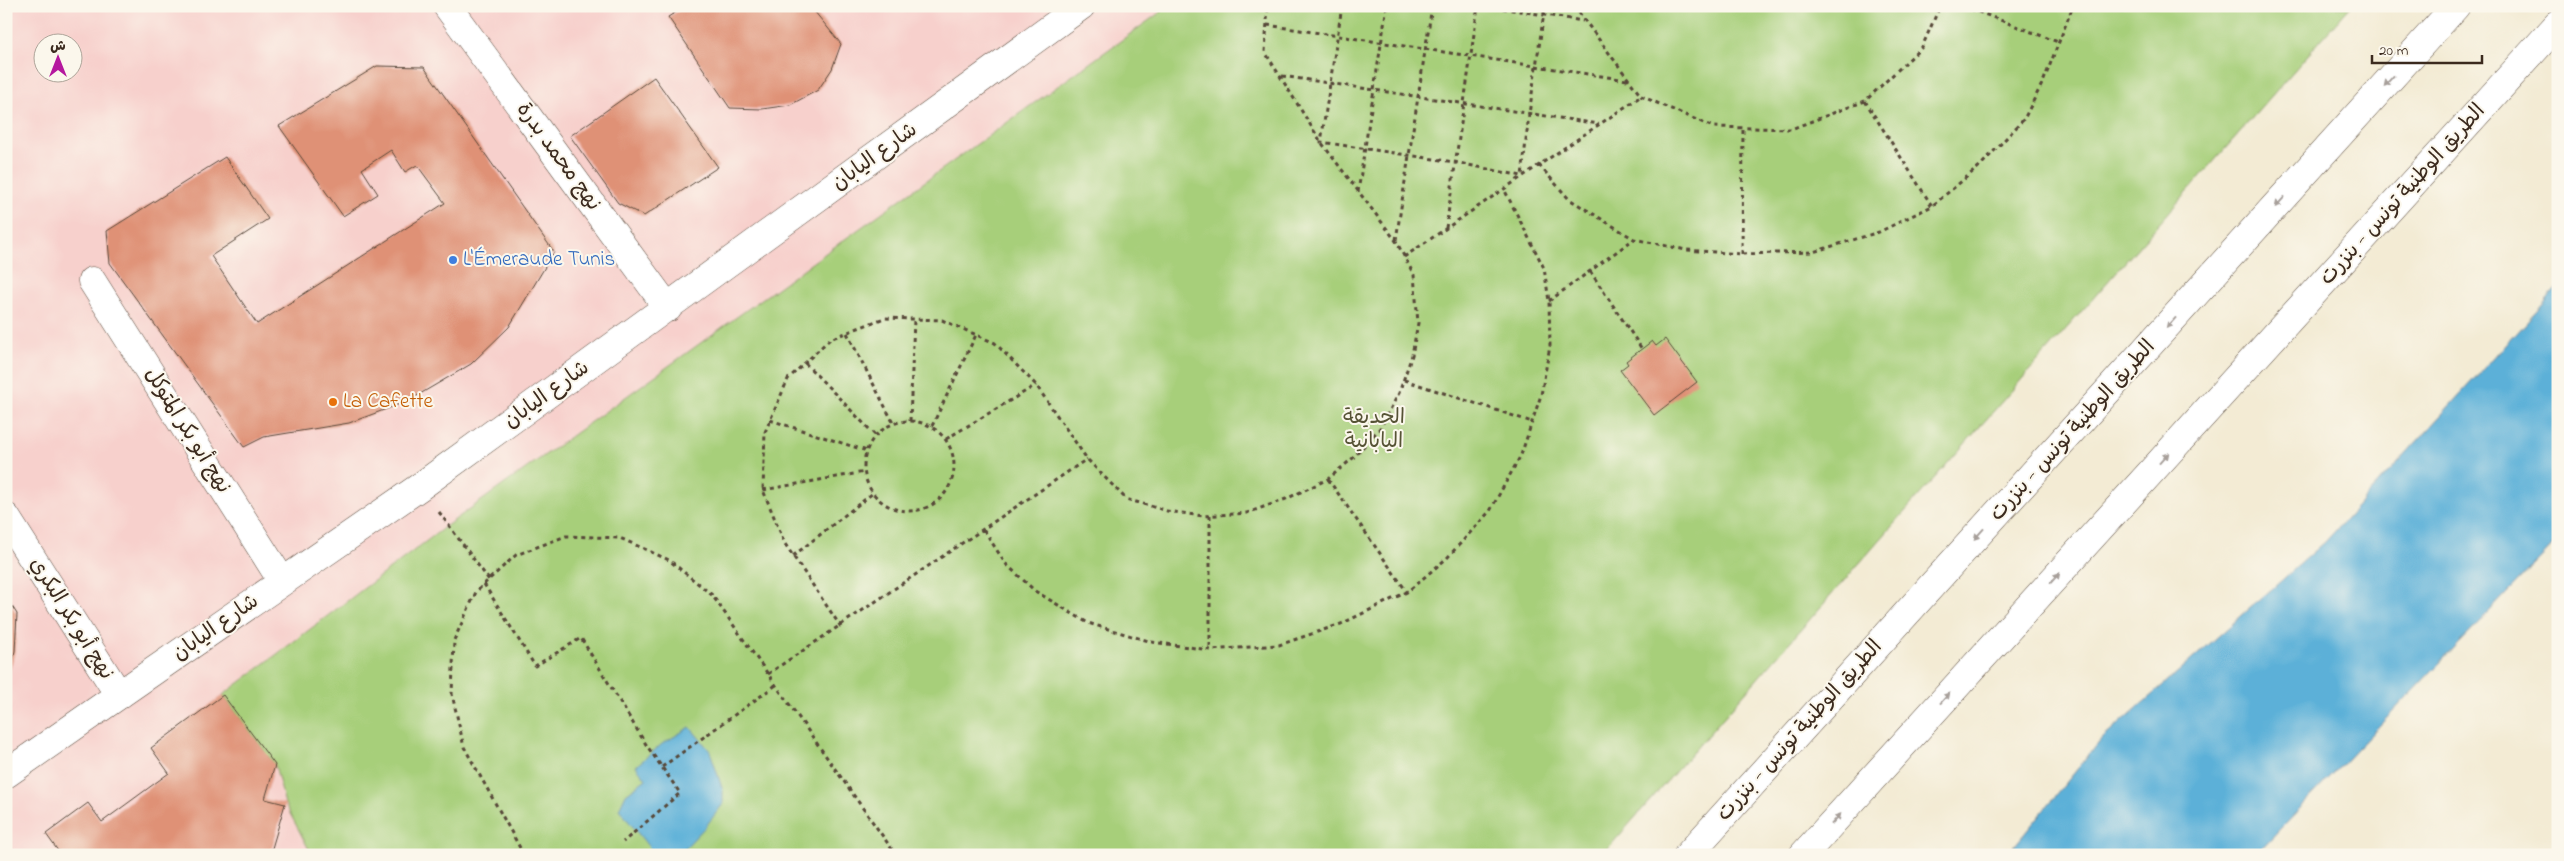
<svg xmlns="http://www.w3.org/2000/svg" width="2564" height="861" viewBox="0 0 2564 861" font-family="'Indie Flower','Playpen Sans Arabic',sans-serif">
<rect width="100%" height="100%" fill="#fbf7ec"/>
<filter id="ink" filterUnits="userSpaceOnUse"><feTurbulence type="fractalNoise" baseFrequency=".02" numOctaves="2"/><feDisplacementMap in="SourceGraphic" scale="10" xChannelSelector="R" yChannelSelector="G"/><feConvolveMatrix kernelMatrix="1 2 1 2 8 2 1 2 1" color-interpolation-filters="sRGB"/></filter>
<filter id="wash" filterUnits="userSpaceOnUse"><feTurbulence type="fractalNoise" baseFrequency=".0096" numOctaves="4" result="noise"/><feDisplacementMap in="SourceGraphic" scale="20" xChannelSelector="R" yChannelSelector="G"/><feGaussianBlur stdDeviation="1.12" result="paint"/><feColorMatrix in="noise" values="0 0 0 0 0 0 0 0 0 0 0 0 0 0 0 0 0 1.4 0 .05"/><feComposite in="paint" operator="in"/></filter>
<g filter="url(#wash)">
<rect width="100%" height="100%" fill="#f3ebd4"/>
<path fill="#f7d0cc" fill-rule="evenodd" d="M6,6H1169L449,524L223,695L275,765L285,804L312,855H6ZM42,42H72V72H42Z"/>
<path fill="#a7cf7a" stroke="#717c4c" d="M1169,6H2351L1602,855H312L285,804L275,765L223,695L449,524Z"/>
<path fill="#5cb0d8" stroke="#4c6d7b" d="M2558,287V540L2255,855H2007L2102,739L2325,542Z
M690,727L710,751L723,791V804L706,826L684,849V855H655L619,809L626,794L646,779L636,766L662,744Z"/>
<g id="blocks">
<path fill="#df9176" d="M686,6H810L841,44L832,69L818,90L790,105L762,109L730,108L668,17Z
M377,66L424,67L554,252L509,327L471,364L408,401L349,423L264,437L244,447L110,263L107,231L225,157L268,219L211,256L257,324L445,203L417,165L405,172L391,150L362,169L378,194L343,216L279,126Z
M654,77L718,167L644,216L618,203L570,136Z
M1665,339L1697,382L1654,415L1620,370L1628,364L1626,361L1652,341L1656,346Z
M6,597L17,614L15,651L7,681Z
M223,695L275,765L265,799L285,804L270,855H61L46,834L88,803L102,822L169,773L151,748Z"/>
</g>
</g>
<g filter="url(#ink)">
<use href="#blocks" fill-opacity="0" stroke="#574739" stroke-width="1"/>
<g fill="none" stroke-linecap="round" stroke-linejoin="round">
<defs>
<path id="minor" d="M447,6L668,308
M92,281L282,581
M119,695L421,486L1081,6"/>
<path id="tertiary" d="M6,517L119,695L6,774"/>
<path id="motorway" d="M1688,855L2456,6
M1803,855L2558,24"/>
</defs>
<use href="#minor" stroke="#574739" stroke-width="29"/>
<use href="#tertiary" stroke="#574739" stroke-width="29"/>
<use href="#motorway" stroke="#574739" stroke-width="29"/>
<path stroke="#574739" stroke-width="3" stroke-dasharray="4 4" stroke-linecap="butt" d="M1342,6L1321,142L1454,162L1522,176L1529,114L1545,6
M1487,6L1583,21
M1574,6L1641,96L1713,127L1791,129L1865,101L1922,47L1940,6
M1963,6L2058,42
M1267,25L1627,80
M1282,76L1599,124
M1865,101L1932,206
M1539,165L1569,199L1634,239L1686,250L1742,254L1813,252L1879,232L1932,206L1981,165L2024,119L2044,80L2073,6
M1358,192L1387,6
M1446,228L1478,6
M1396,240L1432,6
M1742,254L1743,128
M1404,257L1641,96
M1590,271L1642,349
M1549,301L1634,239
M847,333L894,424
M805,363L876,436
M1404,380L1532,422
M770,420L867,451
M910,421L914,319
M864 466a45 45 0 1 1 90 0a45 45 0 1 1-90 0Z
M932,426L976,335
M946,439L1036,385
M1328,479L1407,592
M763,490L865,472
M439,512L489,580
M1210,515V650
M984,530L1005,563L1035,591L1088,623L1152,642L1210,650L1279,645L1341,624L1407,592L1447,558L1490,511L1521,455L1541,395L1550,346L1549,301L1544,268L1504,189
M793,556L873,493
M484,584L535,666L581,638L647,746L680,793L623,842
M841,627L785,544L763,490L765,432L788,379L830,339L884,318L942,320L995,343L1036,385L1087,459L1126,499L1167,511L1203,516L1247,513L1286,499L1328,479L1353,458L1380,428L1399,393L1412,355L1418,323L1414,275L1396,241L1321,142L1265,52L1268,6
M768,674L1087,459
M662,767L776,685
M524,855L464,747L452,694L454,640L476,592L484,584L516,555L566,536L620,538L669,560L712,595L896,855"/>
<use href="#minor" stroke="#fff" stroke-width="28"/>
<use href="#tertiary" stroke="#fff" stroke-width="28"/>
<use href="#motorway" stroke="#fff" stroke-width="28"/>
</g>
<defs><path id="oneway-solid" d="M-6-.8H1V-3.2L6.5 0L1 3.2V.8H-6Z" transform="scale(1.25)"/></defs>
<g fill="#a79f9a">
<use href="#oneway-solid" transform="translate(2389 81) rotate(132)"/>
<use href="#oneway-solid" transform="translate(2280 202) rotate(132)"/>
<use href="#oneway-solid" transform="translate(2171 323) rotate(132)"/>
<use href="#oneway-solid" transform="translate(2164 458) rotate(-48)"/>
<use href="#oneway-solid" transform="translate(1979 534) rotate(132)"/>
<use href="#oneway-solid" transform="translate(2055 578) rotate(-48)"/>
<use href="#oneway-solid" transform="translate(1945 698) rotate(-48)"/>
<use href="#oneway-solid" transform="translate(1836 819) rotate(-48)"/>
</g>
</g>
<circle fill="#3f7fe0" stroke="#fbf7ec" stroke-width="2" cx="453" cy="260" r="5"/>
<circle fill="#e8710a" stroke="#fbf7ec" stroke-width="2" cx="333" cy="402" r="5"/>
<g text-anchor="middle" dominant-baseline="central" stroke-width="4" stroke-linejoin="round" paint-order="stroke">
<g font-size="21" fill="#3b2a1e" stroke="#fbf7ec">
<text transform="translate(558 157) rotate(54)">نهج محمد بدرة</text>
<text transform="translate(875 157) rotate(-36)">شارع اليابان</text>
<text transform="translate(2403 195) rotate(-48)">الطريق الوطنية تونس - بنزرت</text>
<text transform="translate(547 395) rotate(-36)">شارع اليابان</text>
<text transform="translate(187 431) rotate(58)">نهج أبو بكر المتوكل</text>
<text transform="translate(2073 431) rotate(-48)">الطريق الوطنية تونس - بنزرت</text>
<text transform="translate(71 619) rotate(58)">نهج أبو بكر البكري</text>
<text transform="translate(216 628) rotate(-35)">شارع اليابان</text>
<text transform="translate(1800 731) rotate(-48)">الطريق الوطنية تونس - بنزرت</text>
</g>
<g font-size="21" fill="#366cbe" stroke="#fbf7ec" text-anchor="start">
<text x="463" y="260">L'Émeraude Tunis</text>
</g>
<g font-size="21" fill="#c56008" stroke="#fbf7ec" text-anchor="start">
<text x="343" y="402">La Cafette</text>
</g>
<g font-size="21" fill="#565335" stroke="#fbf7ec">
<text x="1374" y="418">الحديقة<tspan x="1374" dy="24">اليابانية</tspan></text>
</g>
</g>
<rect width="2564" height="861" fill="none" stroke="#fbf7ec" stroke-width="25"/>
<g transform="translate(58 58)"><circle r="24" fill="#fbf7ec" stroke="#aea59a"/>
<path d="M0-4L9 19L0 12L-9 19Z" fill="#b5179e"/>
<text y="-8" font-size="14" font-weight="bold" text-anchor="middle" fill="#3b2a1e">ش</text>
</g>
<path d="M2372 55v8h110v-8" fill="none" stroke="#3b2a1e" stroke-width="2.5"/>
<text x="2379" y="55" font-size="15" fill="#3b2a1e" stroke="#fbf7ec" stroke-width="4" paint-order="stroke">20 m</text>
</svg>
